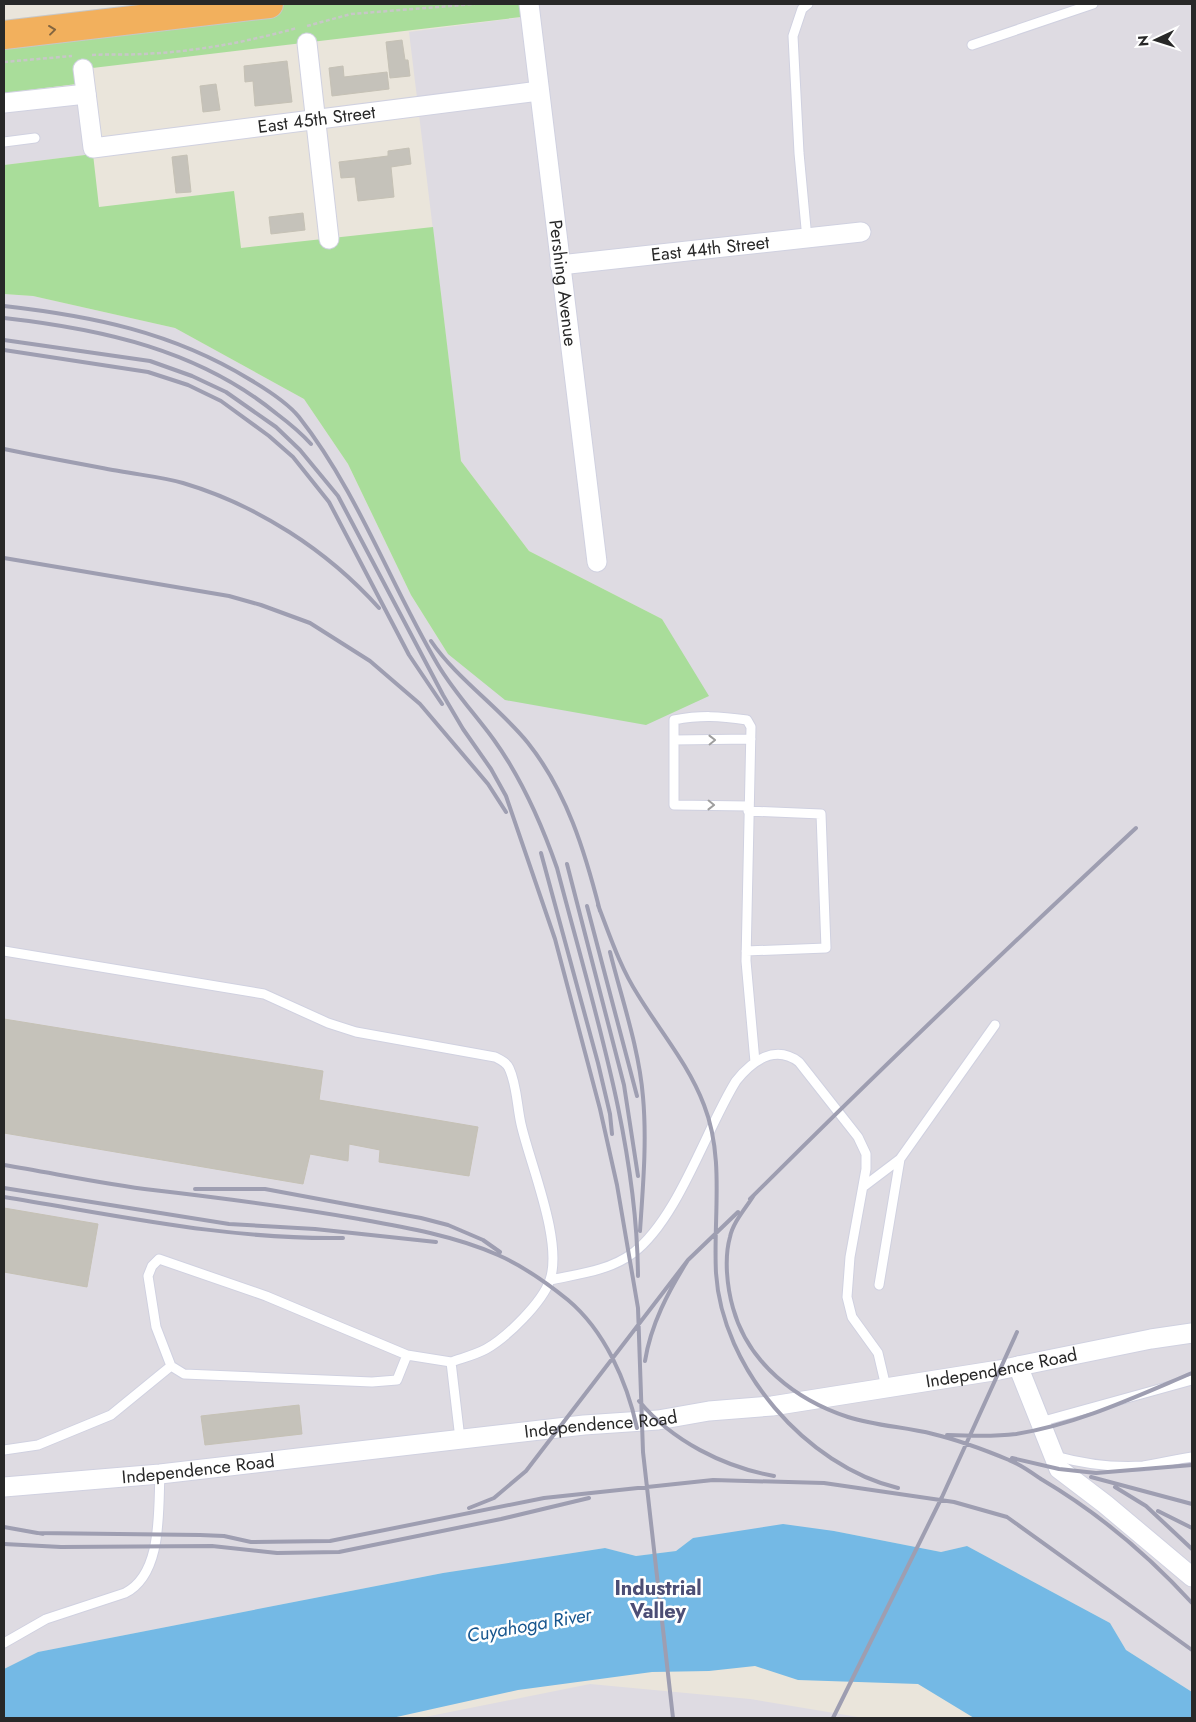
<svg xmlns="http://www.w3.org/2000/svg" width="1196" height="1722" viewBox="0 0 1196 1722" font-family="Jost,sans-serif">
<rect width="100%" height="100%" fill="#eae5db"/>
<path fill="#dedbe2" d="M529,4H1192V1692L1126,1650L1110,1623L967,1546L941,1552L834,1531L693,1538L676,1551L636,1556L605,1548L443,1573L38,1652L4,1669V294L33,296L175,328L304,399L348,464L411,595L448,654L662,619L529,551L461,461L409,32L530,16Z
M86,94L93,154L4,165V103Z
M590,1684L750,1699L864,1718H420Z"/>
<path fill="#a9dd9a" d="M269,4H529L530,16L84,69L85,83L4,93V35Z
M93,154L99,207L234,191L241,248L433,227L461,461L529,551L662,619L709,696L646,725L505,700L448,654L411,595L348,464L304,399L175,328L33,296L4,294V165Z"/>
<path fill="#74b9e5" d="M783,1524L834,1531L941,1552L967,1546L1110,1623L1126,1650L1192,1692V1718H974L918,1684L798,1680L755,1666L709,1671L652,1672L518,1690L392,1718H4V1669L38,1652L443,1573L605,1548L636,1556L676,1551L693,1538Z"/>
<path fill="#c5c2ba" stroke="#c5c1b5" d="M402,40L405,60H408L410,76L390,78L386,42Z
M287,61L292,102L255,106L253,81L245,82L244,66Z
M343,66L344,77L387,72L389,89L332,96L329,68Z
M216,84L220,110L203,112L200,86Z
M409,148L411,164L391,167L394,197L358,201L355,177L341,178L339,162L388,156V151Z
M187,155L191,192L176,193L172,157Z
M303,213L305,230L271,234L269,217Z
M4,1019L323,1071L319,1100L478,1127L469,1176L379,1162L380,1150L349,1144L348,1161L310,1154L303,1184L4,1133Z
M4,1208L98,1224L87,1287L4,1272Z
M299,1405L302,1434L205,1445L201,1416Z"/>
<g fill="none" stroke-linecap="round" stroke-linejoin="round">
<defs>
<path id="service" d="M972,45L1093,4
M4,142L35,138
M807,239L799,153L793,36L802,9L808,4
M674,740L751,739
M749,806L674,805V720C701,715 719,716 747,720L751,727L746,961L755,1062
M4,951L264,994L328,1023L356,1032L495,1057C501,1060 506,1062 509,1068C517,1085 517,1107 521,1124C530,1164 563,1241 550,1280C542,1303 507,1337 486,1349C475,1355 462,1358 451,1362L460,1439
M746,951L826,948L821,814L748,811
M863,1187L900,1159L995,1025
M550,1280C578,1274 609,1271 633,1253C678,1219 706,1129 736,1081C752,1061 775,1044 799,1062L858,1137L866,1154V1169L850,1257L847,1297L852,1317L878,1353L886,1387
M879,1285L900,1159
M407,1355L397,1380L372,1382L184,1374L171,1366L156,1327L148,1276L152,1266L159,1259L266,1296L407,1355L451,1362
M1040,1422L1192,1380
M4,1450L38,1445L111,1415L171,1366
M1055,1456C1084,1464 1113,1468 1143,1466C1159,1464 1176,1459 1192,1457
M4,1643L46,1619L125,1593C163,1574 158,1510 160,1474"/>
<g id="minor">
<path id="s1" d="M529,4L597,562"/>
<path d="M307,43L329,239"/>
<path id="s2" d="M83,69L93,148L539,91"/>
<path d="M4,103L86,94"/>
<path id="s3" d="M560,265L861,232"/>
<path d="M1018,1366L1059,1469L1105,1504L1192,1577"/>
<path id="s4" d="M4,1487L160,1474L584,1425L658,1420L709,1411L772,1406L999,1370L1151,1339L1192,1333"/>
</g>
<path id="motorway" d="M4,35L269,4"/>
</defs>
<use href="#service" stroke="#d0d1e0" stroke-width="11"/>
<use href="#minor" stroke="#d0d1e0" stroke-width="21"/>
<use href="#motorway" stroke="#c7c7c7" stroke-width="30"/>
<path stroke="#c7c7c7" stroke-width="2.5" stroke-dasharray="4 2.5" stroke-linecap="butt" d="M307,26L351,14L475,4
M92,55C109,54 126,55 142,54C194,52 247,42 297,28
M4,62L72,56"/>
<use href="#service" stroke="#fff" stroke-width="9"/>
<use href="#minor" stroke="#fff" stroke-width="19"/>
<use href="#motorway" stroke="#f2b05d" stroke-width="28"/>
<path stroke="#9e9eb1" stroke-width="4" d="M4,306C92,316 172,332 249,379C266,389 287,402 299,417C358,492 390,584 438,665C454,692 475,714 494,740C522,779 541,822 557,868C591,999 637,1140 638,1276
M4,318C102,329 199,350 277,414C289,423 301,433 311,444
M4,340L150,361L192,376L226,392L276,427L300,450L338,496L443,695L463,729L491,769L506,796L555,939L600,1109L617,1185L638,1308L643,1452L673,1718
M4,350L148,372L188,385L221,401L269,436L293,457L329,502L409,655L442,704
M4,449C42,457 81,464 119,471C140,475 162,477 183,483C257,505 327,550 379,608
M4,558L229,596L261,605L310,623L370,661L420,704L488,784L506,812
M431,641C456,678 500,708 528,743C567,792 585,852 600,911
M541,853L598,1063L610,1114L612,1134
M567,864L624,1085L638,1176
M598,905C610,936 620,967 638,995C660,1031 689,1065 704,1105C725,1158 713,1218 716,1273C722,1368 806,1466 898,1488
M587,906L637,1096
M610,952C622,1000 639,1048 643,1097C647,1141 643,1186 640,1231
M4,1165C53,1173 103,1184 153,1190C222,1198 291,1207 359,1219C404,1227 456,1236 498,1255C523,1266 547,1283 568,1300C605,1331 627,1382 637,1428
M4,1188L229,1224L315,1229L436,1242
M195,1189H265L421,1218L448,1225L483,1240L500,1252
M754,1195C746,1208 733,1222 730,1237C724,1258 727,1287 733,1308C748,1363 796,1400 848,1417C876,1426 906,1427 933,1434C958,1440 985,1450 1009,1460C1020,1464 1031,1472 1041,1479C1097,1512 1148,1555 1192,1603
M4,1197C116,1215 229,1240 343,1238
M750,1199C876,1073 1005,950 1136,828
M688,1260L738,1212
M639,1401C672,1441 724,1467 774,1476
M947,1435C970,1436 993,1437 1016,1434C1078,1424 1135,1397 1192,1373
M1012,1458L1059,1469L1096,1473L1192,1465
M1091,1477L1192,1504
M1115,1487L1146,1506L1192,1549
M469,1508L494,1498L526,1471L688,1260C668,1292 651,1324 645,1361
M1158,1511L1192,1528
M4,1527L43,1534
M37,1533L200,1535L224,1536L251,1542L330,1541L544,1498L713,1480L824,1483L954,1502L1007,1517L1192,1650
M4,1544L61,1547L212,1546L277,1553L339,1552L501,1519L589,1498
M833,1718L942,1497L1017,1332"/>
</g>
<defs><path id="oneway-chevron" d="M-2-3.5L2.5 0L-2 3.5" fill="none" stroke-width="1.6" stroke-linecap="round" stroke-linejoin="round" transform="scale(1.25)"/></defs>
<use stroke="#836540" href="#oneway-chevron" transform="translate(52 30) rotate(-7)"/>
<g stroke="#9e9e9e">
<use href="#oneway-chevron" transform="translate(712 740) rotate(-1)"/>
<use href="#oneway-chevron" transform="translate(711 805) rotate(1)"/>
</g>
<g text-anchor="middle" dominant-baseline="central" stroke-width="5" stroke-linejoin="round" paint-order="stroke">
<g font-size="18" fill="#282828" stroke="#fff">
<text stroke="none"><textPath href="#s2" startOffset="305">East 45th Street</textPath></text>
<text stroke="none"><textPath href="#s3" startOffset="151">East 44th Street</textPath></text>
<text stroke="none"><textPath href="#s1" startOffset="281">Pershing Avenue</textPath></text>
<text stroke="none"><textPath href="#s4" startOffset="1005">Independence Road</textPath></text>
<text stroke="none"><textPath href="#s4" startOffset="600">Independence Road</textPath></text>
<text stroke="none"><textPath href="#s4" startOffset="195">Independence Road</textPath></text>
</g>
<g font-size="19" font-style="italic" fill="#17568e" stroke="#fff">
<text transform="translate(529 1625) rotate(-10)">Cuyahoga River</text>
</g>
<g font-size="20" font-weight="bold" fill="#4c4e75" stroke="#fff">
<text x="658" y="1588">Industrial<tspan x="658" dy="23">Valley</tspan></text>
</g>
</g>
<rect width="1196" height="1722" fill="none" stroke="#282828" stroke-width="10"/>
<g transform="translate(1156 40) rotate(266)" stroke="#ffffff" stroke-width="4" paint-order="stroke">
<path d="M0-4L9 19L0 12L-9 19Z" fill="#282828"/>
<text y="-8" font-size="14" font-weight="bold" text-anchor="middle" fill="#282828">N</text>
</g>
</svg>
